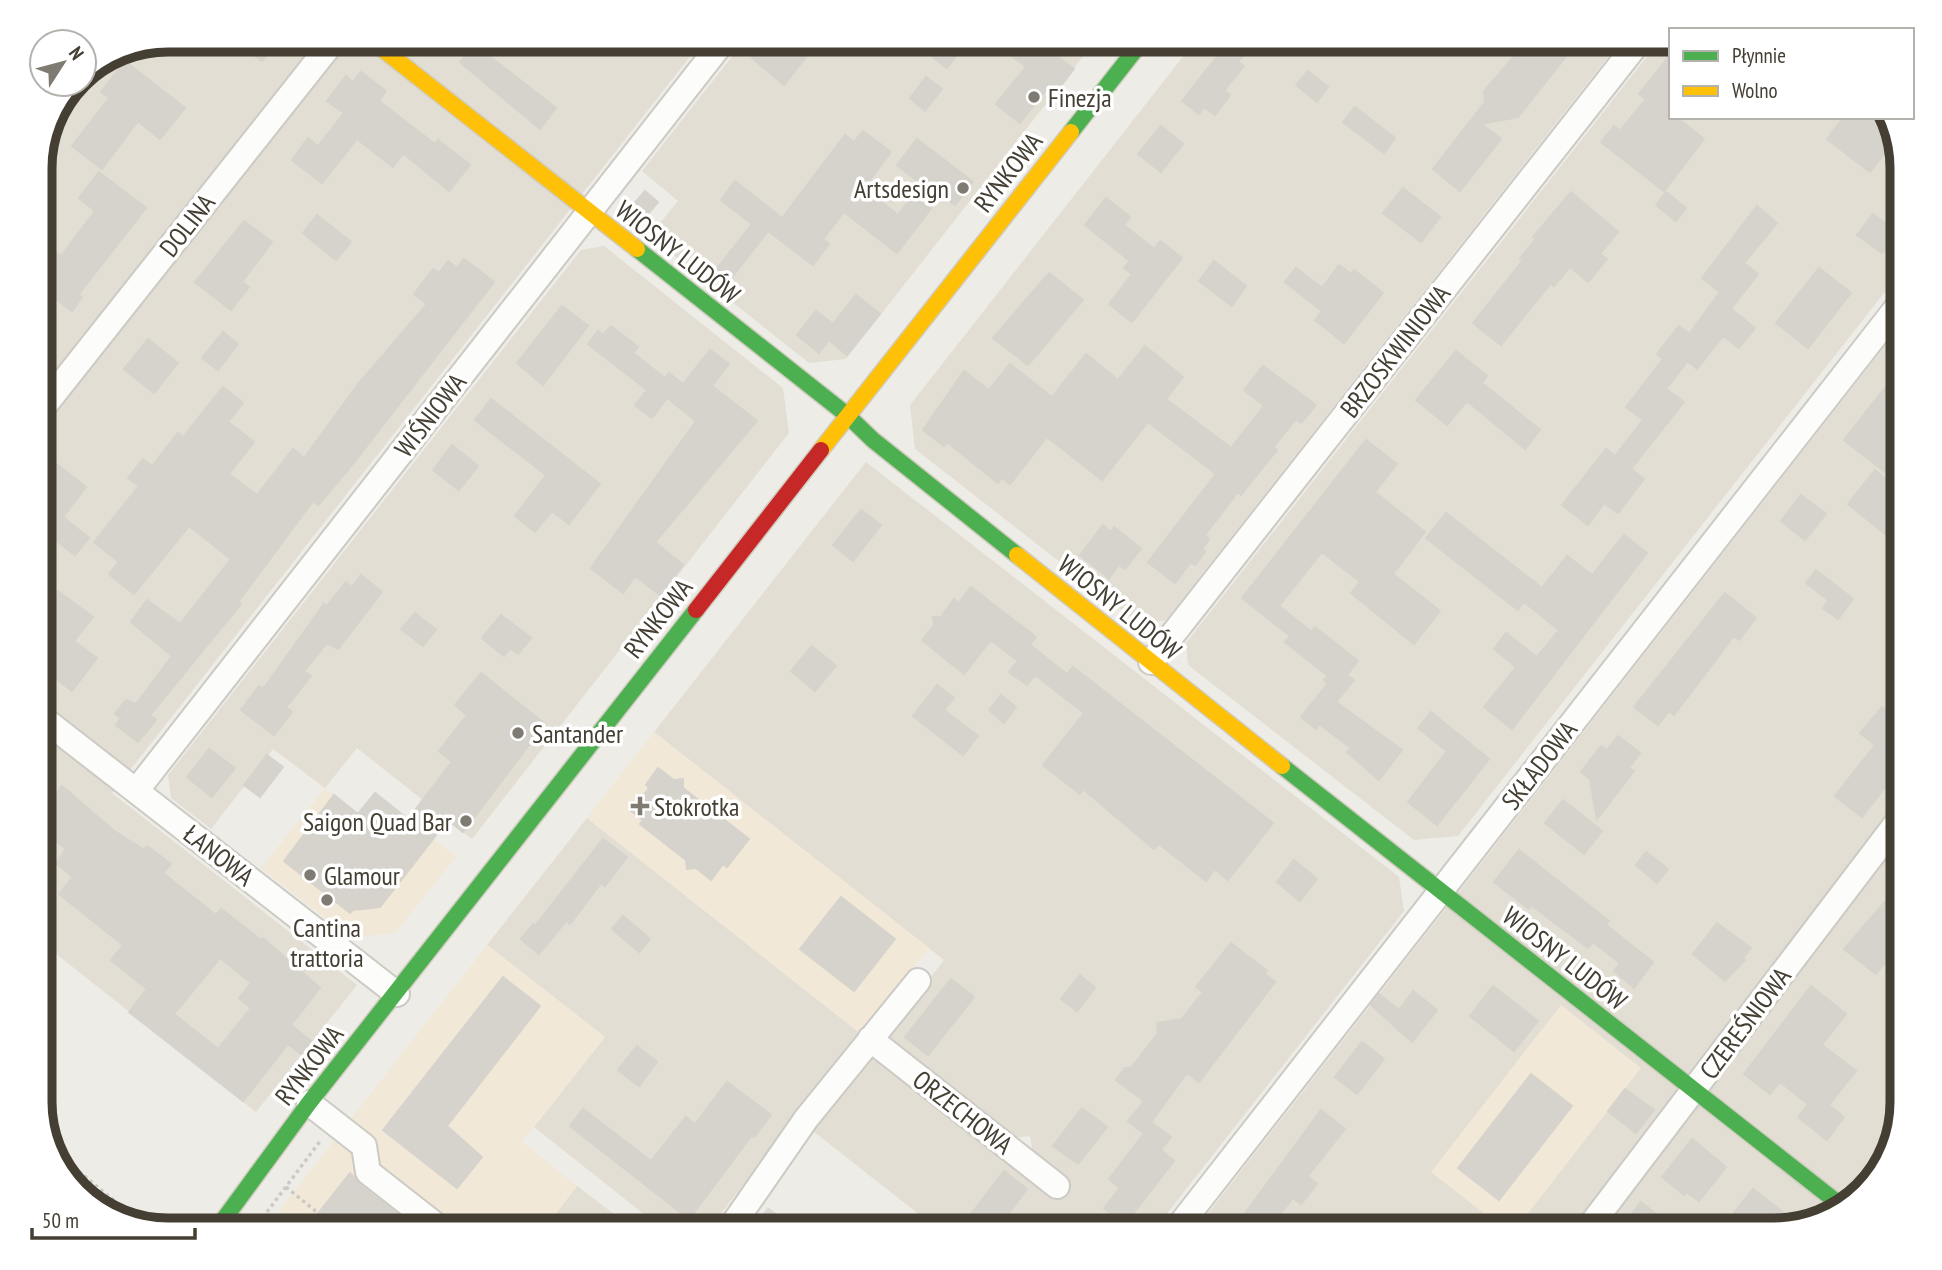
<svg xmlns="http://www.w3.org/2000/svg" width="1942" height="1270" viewBox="0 0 1942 1270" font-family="'PT Sans Narrow',sans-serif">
<rect width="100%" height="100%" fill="#eeece6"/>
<path fill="#e3ded3" d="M169,40H703L112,793L357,985L256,1112L41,942V161L75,84H84V74L120,50Z
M745,40H1096L846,359L809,363L649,236L678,201L642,171Z
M1196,40H1621L1166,620L1141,625L915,449L910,405Z
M1660,40H1671V117H1888L1902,169V270L1458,836L1414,840L1188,665L1186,643Z
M604,246L783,388L789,433L472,839L357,748L325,788L273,749L211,829L171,798L168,775L581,250Z
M1902,324V1101L1880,1172L1837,1213L1773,1230H1195Z
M866,462L1399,877L1404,911L1154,1230H939L809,1128L870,1051L1058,1197L1069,1183L1033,1154L1030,1136L1012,1138L884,1038L944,960L654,732Z
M587,818L861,1034L708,1230H664L534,1127L605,1037L487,945Z
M577,1186L618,1217L632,1216L650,1230H543Z"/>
<path fill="#f2e8d8" d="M654,732L929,948L861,1034L587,818Z
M325,788L358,814L375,793L456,857L395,933L350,938L261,868Z
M487,945L605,1037L522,1142L577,1186L543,1230H264Z
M1561,1005L1641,1068L1515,1230H1505L1431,1172Z"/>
<path fill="#dddbd6" d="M768,1207L798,1230H750Z"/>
<path fill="#d6d3cd" stroke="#d6d3cc" stroke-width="2" fill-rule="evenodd" d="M234,40H278L262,61Z
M766,40H796L810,52L784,85L752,58Z
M934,40H968L947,68L925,51Z
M992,40H1056L1049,50L1074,69L1052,97L1045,91L1020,123L996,104L1026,67Z
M1528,40H1579L1518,117L1481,124L1501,139L1460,191L1433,169L1485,102L1484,91Z
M474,44L556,108L540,129L460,62Z
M1227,44L1243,56L1238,62L1244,66L1224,91L1230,95L1215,115L1204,107L1199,114L1182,101Z
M1671,54V117H1676L1704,139L1664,191L1601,142L1614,126L1620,131L1646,99L1639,94Z
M125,61L185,108L160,139L138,121L102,169L72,146L109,98L101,92Z
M1308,71L1328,87L1317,102L1296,85Z
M361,72L386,91L379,101L435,144L438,140L470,165L449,191L403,153L393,167L357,139L322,183L292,160L308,138L318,146L344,113L327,101L346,76L353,82Z
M926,77L942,89L925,111L910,98Z
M1355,107L1395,138L1384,153L1343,122Z
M1844,117H1888L1894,141L1870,172L1827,139Z
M1161,126L1183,144L1161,172L1138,154Z
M863,131L891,152L864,188L898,215L921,184L897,165L917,139L973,182L955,205L942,195L939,198L897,253L844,212L823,239L829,244L813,265L768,231L729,281L715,271L752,224L721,200L735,181L782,218L845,135L854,142Z
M99,172L146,208L78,295L82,297L72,311L41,288V240L61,256L95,211L79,198Z
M1403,188L1440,217L1421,242L1383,213Z
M645,191L658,202L647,215L634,204Z
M1571,192L1618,232L1600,254L1607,259L1588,282L1570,267L1554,286L1551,283L1501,345L1473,323L1523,260L1520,258L1536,239L1533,237Z
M1666,192L1686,208L1676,221L1656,205Z
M1106,198L1130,217L1124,225L1154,249L1160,241L1182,258L1132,322L1109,304L1132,274L1124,268L1130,261L1085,225Z
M1757,206L1777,223L1744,263L1758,274L1731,309L1755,328L1739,348L1723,336L1697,369L1688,361L1666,389L1684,402L1631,469L1644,479L1618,513L1604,503L1588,525L1562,505L1606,449L1615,456L1643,420L1626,407L1663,359L1657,354L1679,326L1689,334L1720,292L1702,278Z
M1873,214L1898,233L1882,253L1857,235Z
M317,215L351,242L336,260L303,233Z
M244,221L272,242L242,282L249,287L231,310L195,282Z
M464,259L494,282L348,470L318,505L313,501L238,602L241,604L150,715L156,720L138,742L116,725L121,718L115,714L126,700L136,704L172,656L131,622L147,600L180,624L231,559L189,526L134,594L109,574L119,562L94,542L139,486L128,478L143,459L152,466L178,433L183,437L223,387L243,403L228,422L254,442L229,474L257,495L293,449L304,458L359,383L427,304L414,294L433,269L439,273L448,261L457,268Z
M1214,261L1246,286L1232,306L1199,281Z
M1339,265L1351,274L1354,270L1383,293L1344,343L1315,320L1322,311L1285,282L1296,268L1322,288Z
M1819,268L1851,293L1808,348L1776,323Z
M1049,273L1083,300L1028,365L993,338Z
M856,295L880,314L847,355L829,340L819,353L797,335L816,311L833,324Z
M562,306L588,326L543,385L517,363Z
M611,326L638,347L633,353L665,378L669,373L683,384L710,350L729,364L712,386L757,421L655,542L683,565L660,595L635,576L623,593L591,568L696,421L667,398L652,418L635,405L647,390L588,344L598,331L603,335Z
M223,332L238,344L218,370L202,358Z
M148,339L178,363L154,393L124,369Z
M1145,346L1183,377L1166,399L1231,448L1264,406L1244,390L1263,366L1316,405L1301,423L1296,419L1273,447L1277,450L1259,472L1241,495L1238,492L1205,535L1209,539L1202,549L1205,552L1195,565L1191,562L1175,583L1148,562L1216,474L1148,422L1102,480L1047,437L1010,484L1002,478L998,483L947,442L944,446L923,430L964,371L989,390L1010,364L1052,397L1086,354L1118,380Z
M1456,351L1487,376L1482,383L1540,430L1525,449L1467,401L1447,425L1416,400Z
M1902,366V451L1885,472L1844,440Z
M491,399L600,484L569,524L552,511L535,532L515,516L546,475L475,420Z
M1366,440L1397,464L1375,492L1425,532L1393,574L1440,611L1414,644L1351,593L1360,582L1322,552L1279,606L1312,632L1315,627L1358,661L1347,675L1354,680L1336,702L1402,750L1379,780L1347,752L1351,748L1319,724L1316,729L1301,717L1328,683L1324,680L1328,676L1285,642L1290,636L1242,598Z
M452,445L478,466L459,490L433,470Z
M54,462L86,487L63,517L89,538L75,555L41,529V480Z
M1875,470L1902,492V548L1848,504Z
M1801,495L1826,514L1805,540L1781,521Z
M861,510L881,525L853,561L833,545Z
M1446,513L1542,588L1567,556L1592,575L1624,535L1647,553L1512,729L1484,707L1516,667L1494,649L1506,633L1537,657L1559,630L1524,602L1518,610L1426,538Z
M1103,525L1111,532L1114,527L1141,549L1125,569L1119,565L1109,578L1080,555Z
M1816,570L1853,599L1838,619L1823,608L1828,600L1806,583Z
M361,575L382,592L338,649L327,643L304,671L311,676L286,707L292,712L274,735L241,710L259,686L263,689L324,604L326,607L346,582L352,587Z
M971,587L1036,637L1030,645L1067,674L1073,667L1273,823L1228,880L1215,869L1206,881L1159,844L1154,849L1083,789L1080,794L1043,765L1084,713L1035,675L1027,685L1009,672L1018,661L991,640L964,674L922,640L934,625L933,617H941L954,599L959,603Z
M58,591L93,617L74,641L97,658L72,691L41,667V612Z
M1725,593L1756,618L1739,640L1734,636L1674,715L1669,711L1658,725L1634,707Z
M415,613L436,630L423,646L401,629Z
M501,615L531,638L518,654L510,648L504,656L482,638Z
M812,646L836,666L815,691L791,671Z
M481,673L545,724L463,832L448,820L380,907L353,910L350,913L284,861L334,795L358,814L375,793L408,819L452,762L439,751L467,715L455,705Z
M937,685L954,698L944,710L978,736L963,755L913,716Z
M1001,695L1016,707L1004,723L989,710Z
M1882,707L1902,724V765L1862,817L1835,796L1875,745L1860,733Z
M1431,712L1489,759L1437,825L1408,802L1447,751L1418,728Z
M1618,736L1640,753L1629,768L1634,771L1597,819L1590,779L1581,772L1601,746L1607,750Z
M209,749L235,768L212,797L187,777Z
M267,755L283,767L260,797L244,785Z
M658,768L674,780L683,779V788L749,839L727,867L723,864L711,880L696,868L687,869L686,860L640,824L643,820L631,811L649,788L646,785Z
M62,786L113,830L144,850L147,846L171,864L163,873L216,915L221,909L261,940L263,938L320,988L291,1025L312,1042L302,1055L288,1044L243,1101L129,1012L147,989L111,960L123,945L59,894L73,877L56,863L66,849L41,829V812ZM220,958L251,983L239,998L251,1008L218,1049L174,1014Z
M1563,800L1602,831L1584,854L1545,823Z
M603,839L627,857L605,886L601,883L570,924L566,921L539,954L521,939L533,924L535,926Z
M1519,850L1609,921L1606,925L1653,962L1634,988L1614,971L1620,963L1593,942L1588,948L1531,905L1529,909L1494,882Z
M1646,852L1668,869L1657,883L1636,865Z
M1294,860L1317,879L1300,901L1277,882Z
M1890,896L1902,906V942L1876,974L1844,949Z
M841,897L895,939L854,991L800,949Z
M623,916L650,939L639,952L612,929Z
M1717,923L1751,948L1743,958L1745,960L1725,981L1693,954Z
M1231,943L1267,971L1265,974L1275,982L1199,1082L1187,1073L1143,1133L1128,1121L1144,1101L1116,1080L1125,1068H1131L1158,1033L1157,1023L1182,1019L1203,992L1196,987Z
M1080,975L1095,988L1077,1011L1061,999Z
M503,977L540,1006L447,1126L482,1157L457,1188L383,1130Z
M951,979L974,997L928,1055L905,1037Z
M1493,986L1538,1021L1514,1051L1470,1016Z
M1811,986L1846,1014L1822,1045L1856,1071L1829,1105L1844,1117L1827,1140L1798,1117L1808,1104L1780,1082L1770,1094L1744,1074Z
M1413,991L1437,1010L1412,1042L1371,1005L1379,994L1399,1010Z
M1362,1042L1384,1059L1357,1094L1335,1077Z
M637,1046L657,1062L639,1086L618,1070Z
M1531,1074L1572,1106L1499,1200L1458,1168Z
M727,1082L771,1115L754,1137L752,1135L689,1219L570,1126L583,1109L651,1161L686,1117L695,1124Z
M1625,1089L1654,1110L1636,1133L1608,1111Z
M1082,1108L1107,1127L1078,1164L1053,1146Z
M1321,1110L1345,1129L1308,1176L1317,1184L1301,1204L1293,1198L1268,1230H1255L1241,1219Z
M1152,1123L1171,1137L1161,1150L1174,1161L1125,1224L1104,1208L1120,1188L1109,1179Z
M1692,1139L1726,1167L1699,1201L1687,1192L1684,1195L1662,1177Z
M1004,1171L1027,1189L996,1230H959Z
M350,1173L359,1184L418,1230H305Z
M1753,1189L1797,1223L1773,1230H1720Z
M1641,1202L1676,1230H1619Z"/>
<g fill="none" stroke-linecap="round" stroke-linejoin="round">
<defs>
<path id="street" d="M41,410L334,40
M1151,662L1640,40
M41,717L397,994
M136,791L724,40
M870,1039L1057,1186
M309,1103L364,1146L368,1172L442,1230
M729,1230L806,1119L918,981
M1176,1230L1902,301
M1587,1230L1902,816"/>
<path id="fast" d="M1071,132L1143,40
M637,249L847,415L873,440L1017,555
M1282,766L1843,1207
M216,1230L309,1103L696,610"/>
<path id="slow" d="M371,40L637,249
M821,450L1071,132
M1017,555L1282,766"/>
<path id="jam" d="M696,610L821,450"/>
</defs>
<use href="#street" stroke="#cccac4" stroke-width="28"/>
<use href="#fast" stroke="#cfcbbe" stroke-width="19"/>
<use href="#slow" stroke="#cfcbbe" stroke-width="19"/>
<use href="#jam" stroke="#cfcbbe" stroke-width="19"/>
<path stroke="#cdcac6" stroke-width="3.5" stroke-dasharray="3.5 3.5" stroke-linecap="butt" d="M52,1149L117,1203L118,1214
M286,1187L318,1213
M267,1212L321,1140"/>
<use href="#street" stroke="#fcfcfb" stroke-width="24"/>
<use href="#fast" stroke="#4caf50" stroke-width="16"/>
<use href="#slow" stroke="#ffc107" stroke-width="16"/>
<use href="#jam" stroke="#c62828" stroke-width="16"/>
</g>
<g fill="#807b72" stroke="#fff" stroke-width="2.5">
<circle cx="1034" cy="97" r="7"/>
<circle cx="963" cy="188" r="7"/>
<circle cx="518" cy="733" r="7"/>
<path d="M636.5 795.5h7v7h7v7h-7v7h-7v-7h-7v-7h7z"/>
<circle cx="466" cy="821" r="7"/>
<circle cx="310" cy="875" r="7"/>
<circle cx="327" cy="900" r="7"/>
</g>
<g text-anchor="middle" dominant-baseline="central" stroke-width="7" stroke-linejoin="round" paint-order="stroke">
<g font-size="26" fill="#443e33" stroke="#fff" text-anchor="start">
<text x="1048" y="97">Finezja</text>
<text x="949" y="188" text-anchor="end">Artsdesign</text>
<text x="532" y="733">Santander</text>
<text x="654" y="806">Stokrotka</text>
<text x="452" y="821" text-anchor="end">Saigon Quad Bar</text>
<text x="324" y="875">Glamour</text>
<text x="327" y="927" text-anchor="middle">Cantina<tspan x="327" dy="30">trattoria</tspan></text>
</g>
<g font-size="26" fill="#443e33" stroke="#fff">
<text transform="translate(1008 172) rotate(-52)">RYNKOWA</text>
<text transform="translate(187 225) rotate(-52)">DOLINA</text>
<text transform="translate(678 252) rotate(38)">WIOSNY LUDÓW</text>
<text transform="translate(1395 351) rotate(-52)">BRZOSKWINIOWA</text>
<text transform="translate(430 415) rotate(-52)">WIŚNIOWA</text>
<text transform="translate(1120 607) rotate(39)">WIOSNY LUDÓW</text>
<text transform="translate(658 618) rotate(-52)">RYNKOWA</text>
<text transform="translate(1539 765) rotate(-52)">SKŁADOWA</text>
<text transform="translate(219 855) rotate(38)">ŁANOWA</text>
<text transform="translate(1565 958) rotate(38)">WIOSNY LUDÓW</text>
<text transform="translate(1745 1023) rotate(-53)">CZEREŚNIOWA</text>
<text transform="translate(309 1065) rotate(-52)">RYNKOWA</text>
<text transform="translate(963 1112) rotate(38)">ORZECHOWA</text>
</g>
</g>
<path d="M0 0H1942V1270H0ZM168 52H1774A116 116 0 0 1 1890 168V1102A116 116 0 0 1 1774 1218H168A116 116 0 0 1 52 1102V168A116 116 0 0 1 168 52Z" fill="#fff" fill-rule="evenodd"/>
<path fill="none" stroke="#443e33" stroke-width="9" d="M168 52H1774A116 116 0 0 1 1890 168V1102A116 116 0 0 1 1774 1218H168A116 116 0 0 1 52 1102V168A116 116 0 0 1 168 52Z"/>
<rect x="1669" y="28" width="245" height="91" fill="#ffffff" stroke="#b4b2ad" stroke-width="2"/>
<rect x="1683" y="51" width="35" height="10" fill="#4caf50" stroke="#b4b2ad" stroke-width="2"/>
<text x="1732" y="63" font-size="21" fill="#443e33">Płynnie</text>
<rect x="1683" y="86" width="35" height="10" fill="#ffc107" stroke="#b4b2ad" stroke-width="2"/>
<text x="1732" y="98" font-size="21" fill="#443e33">Wolno</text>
<g transform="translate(63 63) rotate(54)"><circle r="33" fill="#ffffff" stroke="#b4b2ad" stroke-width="2"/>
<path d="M0-5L12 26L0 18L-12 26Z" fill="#807b72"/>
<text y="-10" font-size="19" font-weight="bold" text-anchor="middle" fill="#443e33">N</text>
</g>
<path d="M32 1228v10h163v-10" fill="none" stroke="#443e33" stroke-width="3.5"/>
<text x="42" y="1228" font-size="21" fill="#443e33" stroke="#ffffff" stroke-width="5" paint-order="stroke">50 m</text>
</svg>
